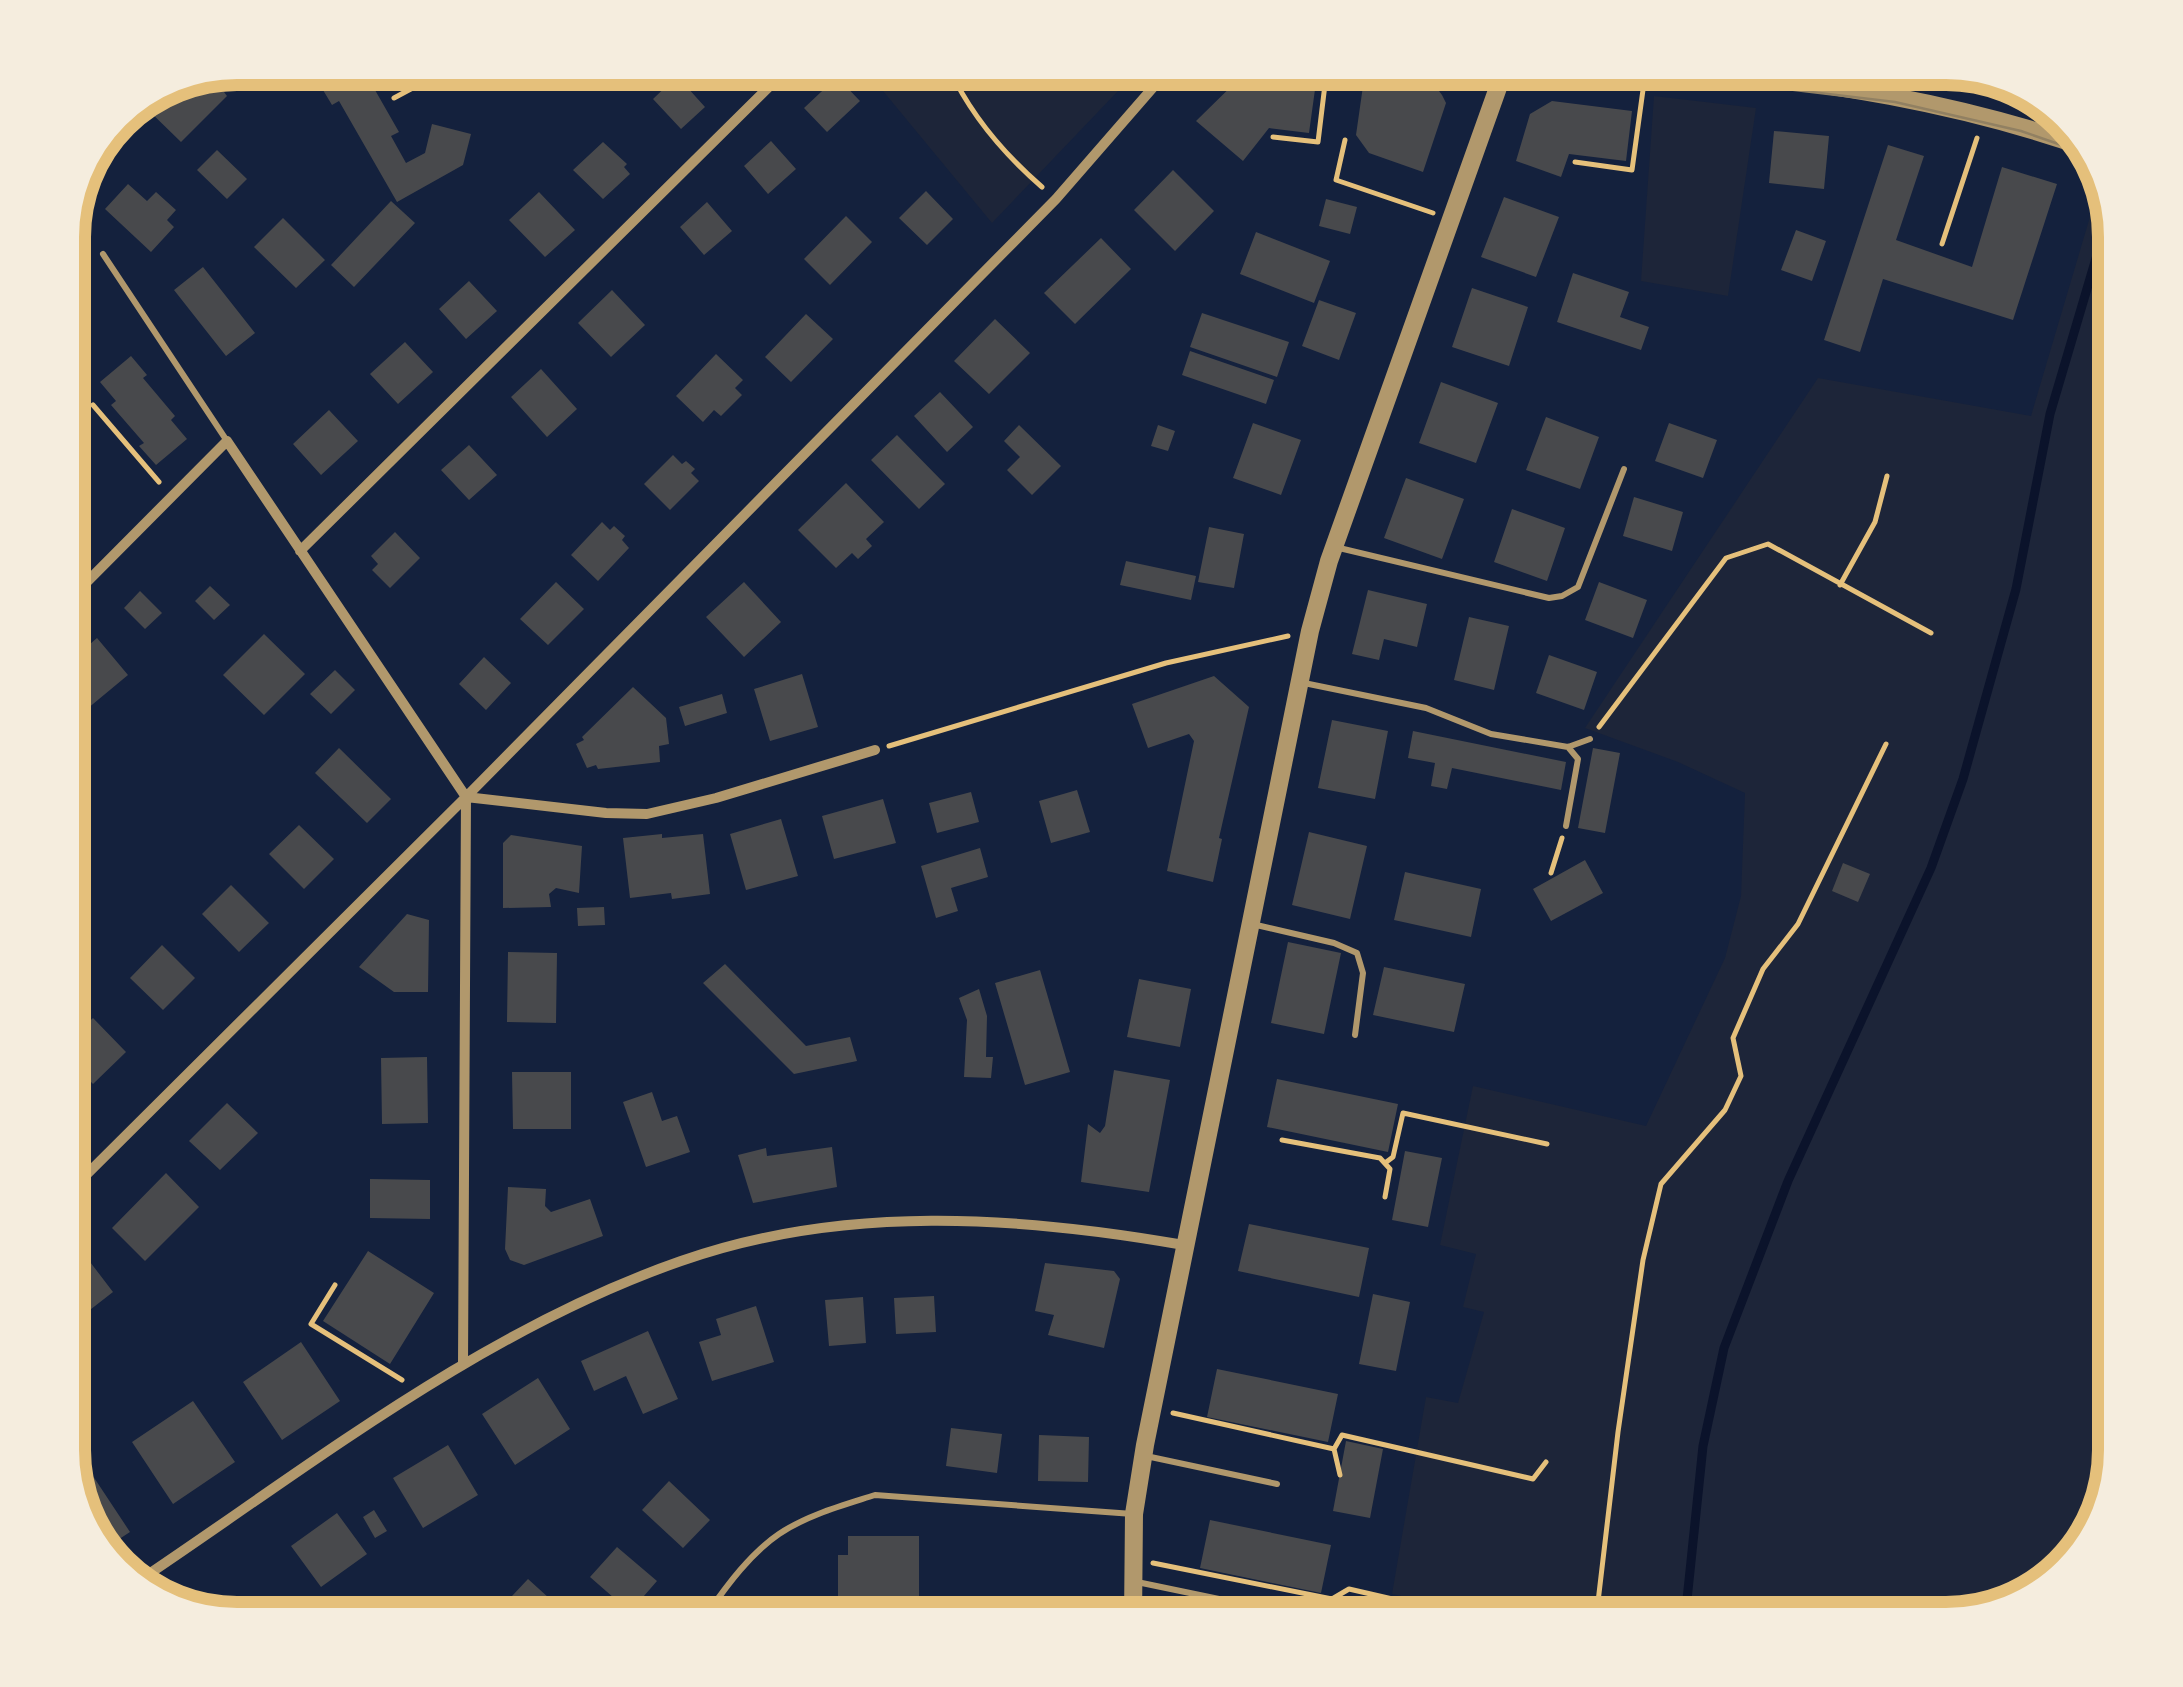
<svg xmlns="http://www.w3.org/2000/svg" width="2183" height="1687" viewBox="0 0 2183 1687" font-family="'Open Sans',sans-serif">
<rect width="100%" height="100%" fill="#14213d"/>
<path fill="#1d2539" d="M864,68H1140L992,223Z
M1654,96L1756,108L1728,296L1641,281Z
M2100,183L2103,184L2115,236V1451L2080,1554L2021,1602L1946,1619H1426L1428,1602L1392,1594L1426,1397L1458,1403L1484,1312L1463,1307L1476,1254L1440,1245L1473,1086L1646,1126L1725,958L1741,896L1745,793L1678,762L1585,728L1818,378L2031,416Z"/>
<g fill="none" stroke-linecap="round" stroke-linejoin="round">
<path stroke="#0b132b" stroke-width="9" d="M1685,1619L1703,1446L1724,1348L1788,1181L1931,868L1963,779L2016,589L2050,414L2110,211"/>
</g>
<path fill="#48494c" d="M237,68H270L224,92L227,96L181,142L143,105Z
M339,68H374L380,78L371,83L399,132L391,136L406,163L425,153L432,124L471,134L463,165L397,202L339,101L332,105L317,80Z
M1250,68L1317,75L1309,133L1269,128L1243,161L1196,121Z
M677,76L705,107L681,129L653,99Z
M837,77L860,101L827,132L804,108Z
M1364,79L1436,87L1442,95L1446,103L1423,172L1369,153L1356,135Z
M1552,101L1632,111L1626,161L1569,154L1561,177L1516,161L1530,114Z
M121,115L132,125L96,163L89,156Z
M1774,131L1829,136L1824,189L1769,183Z
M771,141L796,169L768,194L744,166Z
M603,142L627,164L624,167L630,174L603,199L573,170Z
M1888,145L1924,156L1896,240L1972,267L2002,167L2057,184L2013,320L1883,279L1860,352L1824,340Z
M217,150L247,179L227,199L197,170Z
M1173,170L1214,211L1175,251L1134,210Z
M128,184L147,201L156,192L176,210L167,220L174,227L151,252L105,209Z
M926,191L953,219L927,245L899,218Z
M539,192L575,230L545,257L509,220Z
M1504,197L1559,217L1536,277L1481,257Z
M1326,199L1357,207L1350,234L1319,226Z
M391,201L415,223L354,287L331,265Z
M707,202L732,231L704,255L680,227Z
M846,216L872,242L830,285L804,259Z
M283,218L325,260L296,288L254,247Z
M1796,230L1826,241L1812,281L1781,270Z
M1256,232L1330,261L1314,303L1240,274Z
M1101,238L1131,269L1075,324L1044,293Z
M203,267L255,333L226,356L174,290Z
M1573,273L1629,292L1620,317L1649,327L1641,350L1557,322Z
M469,281L497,311L466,339L439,309Z
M1472,288L1528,307L1509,366L1452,347Z
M612,290L645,325L611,357L578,323Z
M1319,300L1356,313L1339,360L1302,346Z
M1202,313L1289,342L1277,377L1190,347Z
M806,314L833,339L791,382L765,357Z
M995,319L1030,353L989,394L954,361Z
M405,342L433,372L398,404L370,374Z
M1190,351L1274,380L1266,404L1182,375Z
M716,354L743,380L735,388L742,395L721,416L714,410L703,422L676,396Z
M131,356L147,375L143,378L175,416L171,420L187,439L156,465L139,446L144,443L111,405L116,401L100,382Z
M541,369L577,409L547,437L511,397Z
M1441,382L1498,403L1476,463L1419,443Z
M940,392L973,427L947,452L914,416Z
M329,410L358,441L321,475L293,444Z
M1546,417L1599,437L1580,489L1526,470Z
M1253,423L1301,440L1281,495L1233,478Z
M1669,423L1717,440L1703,478L1655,461Z
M1019,425L1061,466L1032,495L1007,470L1020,457L1004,441Z
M1158,425L1175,431L1168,451L1151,446Z
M897,435L945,484L919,509L871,460Z
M469,445L497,475L469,500L441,470Z
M673,455L682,464L686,461L695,469L691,473L699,481L670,510L644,484Z
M68,462L87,481L68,499Z
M1406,478L1464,499L1442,559L1384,538Z
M846,483L884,522L866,539L872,546L858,559L852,553L836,568L798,530Z
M1634,497L1683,512L1672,551L1623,536Z
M1512,509L1565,528L1547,581L1494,562Z
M602,522L610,530L614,526L625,536L622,540L629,548L598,581L571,555Z
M1209,527L1244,534L1234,588L1198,582Z
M395,532L420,558L390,588L372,570L378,564L371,556Z
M1126,561L1196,576L1191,600L1120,585Z
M556,582L584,609L548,645L520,619Z
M744,582L781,622L744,657L706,617Z
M1599,582L1647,600L1633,638L1585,620Z
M210,586L230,605L214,620L195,601Z
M1368,590L1427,604L1417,647L1384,639L1379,660L1352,654Z
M140,591L162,613L145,629L124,608Z
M1469,617L1509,626L1494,690L1454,680Z
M264,634L305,674L264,715L223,675Z
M97,638L128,675L87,709L73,692L82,684L68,663Z
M1549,655L1597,672L1584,710L1536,693Z
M484,657L511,683L486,710L459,684Z
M335,670L355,690L331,714L310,694Z
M802,674L818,727L770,741L754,689Z
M1214,676L1249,707L1219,838L1222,839L1213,882L1167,871L1194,741L1189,734L1148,748L1132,704Z
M633,687L666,718L669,744L659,746L660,762L598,769L596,765L587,768L576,744L584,740L582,737Z
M722,694L727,713L685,726L679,707Z
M1332,720L1388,731L1375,799L1318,788Z
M1413,731L1566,762L1561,790L1452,768L1447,789L1431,786L1435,763L1408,758Z
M339,748L391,799L367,823L315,773Z
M1593,748L1620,753L1605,833L1578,828Z
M1077,790L1090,832L1051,843L1039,801Z
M971,792L979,822L937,833L929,803Z
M883,799L896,843L834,859L822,816Z
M781,819L798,876L746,890L730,834Z
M299,825L334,859L304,889L269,854Z
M1309,832L1367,846L1350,919L1292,905Z
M662,834V838L703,834L710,894L672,899L671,893L630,898L623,838Z
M511,835L582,846L579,893L556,888L549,894L551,907L503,908V843Z
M980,848L988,877L951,888L958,911L936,918L921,866Z
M1585,860L1603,893L1551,921L1533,889Z
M1843,863L1870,874L1858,902L1832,891Z
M1405,872L1481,889L1471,937L1394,920Z
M231,885L269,923L239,952L202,914Z
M604,907L605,925L578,926L577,908Z
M407,914L429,920L428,992H394L359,967Z
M1288,942L1341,953L1324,1034L1271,1023Z
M162,945L195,978L163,1010L130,978Z
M508,952L557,953L556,1023L507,1022Z
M725,964L806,1046L850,1037L857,1061L794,1074L703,983Z
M1384,967L1465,984L1454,1032L1373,1015Z
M1040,970L1070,1072L1025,1085L995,983Z
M1139,979L1191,989L1180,1047L1127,1037Z
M979,989L987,1016L986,1057H993L991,1078L964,1077L967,1020L959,998Z
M93,1018L126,1052L93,1084L68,1058V1042Z
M427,1057L428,1123L382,1124L381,1058Z
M1114,1070L1170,1080L1149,1192L1081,1182L1088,1124L1100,1133L1105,1126Z
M512,1072H571V1129H513Z
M1277,1079L1398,1104L1388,1152L1267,1127Z
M652,1092L662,1121L677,1116L690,1152L646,1167L623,1102Z
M227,1103L258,1133L220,1170L189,1141Z
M832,1147L837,1187L753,1203L738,1155L766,1148L767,1156Z
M1405,1151L1442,1158L1428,1227L1392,1220Z
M166,1173L199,1207L145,1261L112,1228Z
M370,1179L430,1180V1219L370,1218Z
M508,1187L546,1189L545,1206L551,1212L590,1199L603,1236L524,1265L510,1260L505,1249Z
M1249,1224L1369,1248L1359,1297L1238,1271Z
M368,1251L434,1293L390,1364L323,1321Z
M84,1254L113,1292L68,1327V1267Z
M1045,1263L1114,1271L1120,1279L1104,1348L1048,1335L1054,1315L1035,1311Z
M1373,1294L1410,1302L1396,1371L1359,1364Z
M934,1296L936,1332L896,1334L894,1298Z
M863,1297L866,1343L829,1346L825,1300Z
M756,1306L774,1362L712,1381L699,1342L721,1335L716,1319Z
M648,1331L678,1399L643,1414L626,1376L594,1391L581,1361Z
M301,1342L340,1401L282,1440L243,1382Z
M1217,1369L1338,1394L1328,1442L1207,1417Z
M538,1378L570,1429L515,1465L482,1414Z
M193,1401L235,1462L173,1504L132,1442Z
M951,1428L1002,1434L997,1473L946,1466Z
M1039,1435L1089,1437L1088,1482L1038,1481Z
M1346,1441L1383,1449L1370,1518L1333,1511Z
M448,1445L478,1495L423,1528L393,1478Z
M89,1470L130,1532L104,1549L85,1526L73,1481Z
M669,1481L710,1520L683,1548L642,1510Z
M374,1510L387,1531L375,1538L363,1517Z
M337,1513L367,1554L321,1587L291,1546Z
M1210,1520L1331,1545L1321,1593L1200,1568Z
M848,1536H919V1619H847V1596H838V1555H848Z
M617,1547L657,1581L630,1612L590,1577Z
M528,1579L570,1617L567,1619H508L498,1611Z
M1353,1596L1390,1604L1387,1619H1349Z
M761,1613L819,1616L818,1619H761Z"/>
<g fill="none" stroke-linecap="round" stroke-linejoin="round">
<path stroke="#e5c07b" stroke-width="5" d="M949,68C970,114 1004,154 1042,187
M394,98L450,68
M1273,137L1318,142L1327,68
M1345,140L1336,180L1433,213
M1575,162L1632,170L1646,68
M1942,244L1977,138
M93,405L159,482
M1840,585L1875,522L1887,476
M1599,727L1726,558L1768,544L1931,633
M889,746L1166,663L1288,636
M1551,873L1562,838
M1282,1140L1380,1158L1390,1169L1385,1197
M1385,1163L1393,1157L1403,1113L1547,1144
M335,1285L311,1324L402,1380
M1173,1413L1334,1449L1340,1475
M1334,1449L1342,1435L1533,1479L1546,1462
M1153,1563L1332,1599L1345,1619
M1332,1599L1349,1589L1466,1616
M1596,1619L1618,1432L1643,1260L1661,1184L1725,1110L1741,1076L1733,1038L1763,969L1798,924L1886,744"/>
<path stroke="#b1986c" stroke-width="6" d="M103,254L227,441
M1335,547L1549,598L1562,596L1578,587L1624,469
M1304,683L1426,708L1491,734L1568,747L1590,739
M1566,826L1578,759L1568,747
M1252,924L1334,943L1357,953L1363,973L1355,1035
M1146,1456L1277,1484
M1137,1582L1243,1604
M709,1611C728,1584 751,1553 779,1534C807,1515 844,1505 875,1495L1133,1514"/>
<path stroke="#b1986c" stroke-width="10" d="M300,551L788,68
M68,601L227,441L466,797L463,1364
M466,797L606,813L647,814L716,798L875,750
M68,1193L466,797L1056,199L1170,68
M134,1584C309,1467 480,1331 681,1261C843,1204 1019,1216 1184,1245"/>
<path stroke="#b1986c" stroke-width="18" d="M1688,68C1825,82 1957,102 2087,148
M1133,1619L1134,1514L1145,1445L1310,631L1329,561L1505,68"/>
<path stroke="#918062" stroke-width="2.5" d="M1613,68L1895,102L2021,131L2093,156"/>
</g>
<path d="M0 0H2183V1687H0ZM237 85H1946A152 152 0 0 1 2098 237V1450A152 152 0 0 1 1946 1602H237A152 152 0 0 1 85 1450V237A152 152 0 0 1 237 85Z" fill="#f5edde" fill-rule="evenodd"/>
<path fill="none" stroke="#e5c07b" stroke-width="12" d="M237 85H1946A152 152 0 0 1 2098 237V1450A152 152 0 0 1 1946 1602H237A152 152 0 0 1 85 1450V237A152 152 0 0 1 237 85Z"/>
</svg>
